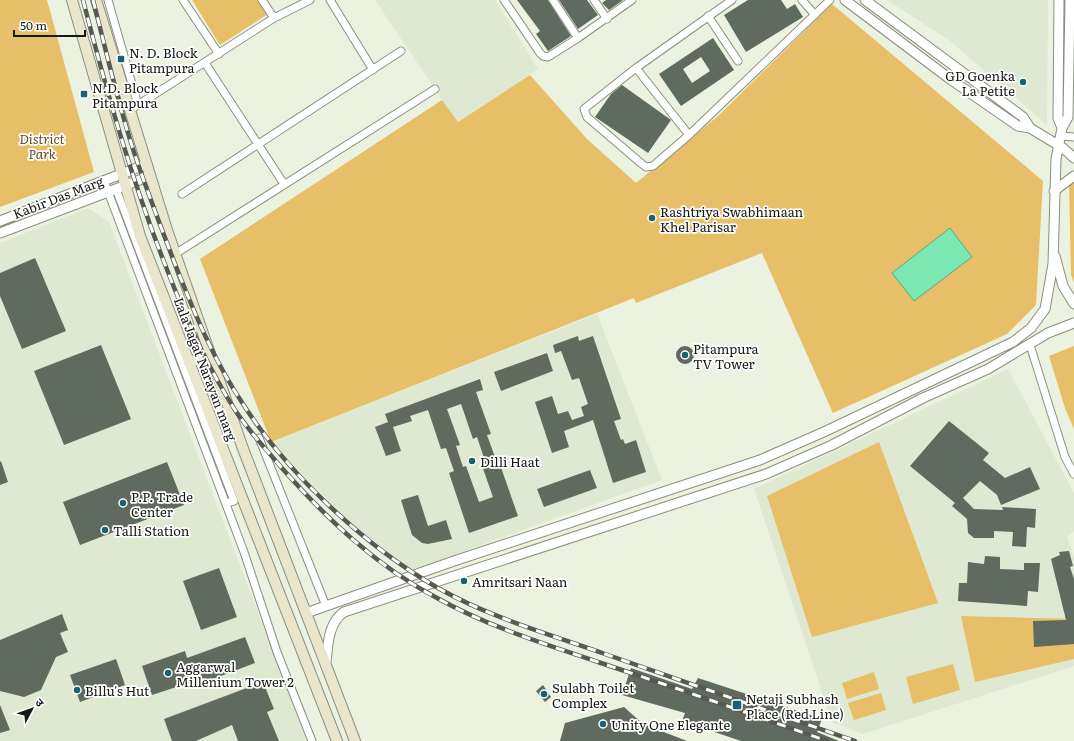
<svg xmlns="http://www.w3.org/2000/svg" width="1074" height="741" viewBox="0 0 1074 741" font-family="Literata,'Noto Sans Devanagari',serif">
<rect width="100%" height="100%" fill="#ebf2e0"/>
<path fill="#dfe8d0" d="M375,0H495L538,69L457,122Z
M887,0H1048L1047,125L949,40Z
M88,208L109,222L307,741H0V243Z
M597,314L662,480L411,570L344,517L271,442Z
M1008,369L1074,493V531L1067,537L1074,558V666L863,734L832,722L754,489Z"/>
<path fill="#e6bf68" d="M0,0H47L94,172L0,207Z
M192,0H258L268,14L220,45Z
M832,4L1043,181L1036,305L1007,334L833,413L762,253L636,303L634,298L271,442L200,259L442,100L458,122L530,75L587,139L636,183L718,116Z
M1074,178V283L1071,275L1069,182Z
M1074,346V429L1065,408L1049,356Z
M879,442L938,603L812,637L767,496Z
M961,616L1074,619V659L975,682Z
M953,664L960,690L913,704L906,677Z
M874,672L879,689L847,699L842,683Z
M881,693L886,710L854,720L848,703Z"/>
<path fill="#7be7b2" stroke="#5da982" d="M950,228L972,257L914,301L892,273Z"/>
<path fill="#606b5f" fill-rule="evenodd" d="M517,0H548L571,36L548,51L536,34L540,31Z
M559,0H587L598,15L578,29Z
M606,0H623L609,10L602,3Z
M748,0H781L787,9L795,4L803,17L746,52L724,15Z
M713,38L734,70L681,106L659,74ZM701,57L710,71L692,83L683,69Z
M622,85L671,120L648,153L595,117L611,94Z
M35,258L66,331L22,349L0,296V273Z
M578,336L579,341L593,336L621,419L614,421L621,440L623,439L625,444L636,440L646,472L613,483L593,420L564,431L569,447L552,453L535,402L552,396L558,414L568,411L572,420L584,416L581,407L588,404L579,378L572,380L561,351L555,353L553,345Z
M101,345L131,419L64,445L34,371Z
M676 355a9 9 0 1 1 18 0a9 9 0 1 1-18 0Z
M547,353L553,371L501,391L494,372Z
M480,379L483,390L476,392L491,434L487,435L495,457L497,456L518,516L469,533L449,473L454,471L446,448L441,449L428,410L410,416L412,421L393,427L401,451L386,456L375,427L388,422L385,414ZM461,404L473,439L477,437L485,461L481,463L493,497L479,502L466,466L463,467L456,446L460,445L447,409Z
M949,421L989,453L983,460L1005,478L1030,467L1040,489L1001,505L997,495L980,481L963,498L974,509L1003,510L1002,507L1036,509L1035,528L1027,527L1026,547L1012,546L1013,532L994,531V538H974L968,533L967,519L952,506L955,503L910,466Z
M1,461L8,482L0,485V462Z
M167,462L184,505L80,545L63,502Z
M590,470L597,488L544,507L537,489Z
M418,495L428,526L446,520L452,539L428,544L422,543L412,535L401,500Z
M1069,551L1073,566L1070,567L1074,579V644L1034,647L1033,621L1066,620L1051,559L1060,555L1059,552Z
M985,556L1000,557V569L1024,570V563H1040L1038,592L1028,591L1027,606L958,601L959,583H967L968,562L984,564Z
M219,568L237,617L201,630L183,581Z
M62,614L68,630L60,633L68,652L56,657L41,690L24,697L0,691V640Z
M245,637L255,663L205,682L204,678L152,695L142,666L185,651L187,658Z
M116,659L125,685L80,702L70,675Z
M631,668L692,689L698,678L822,719L817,732L839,741H741L682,721L685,713L622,695Z
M263,682L274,709L267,712L279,741H238L232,725L196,741H172L164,719Z
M543,685L551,697L545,702L536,691Z
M0,705L10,730L0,733Z
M624,707L643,724L687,741H560L565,723Z"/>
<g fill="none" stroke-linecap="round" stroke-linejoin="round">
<defs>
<path id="minor" d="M108,0L138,105
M183,0L219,54
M262,0L274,18
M330,0L373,70
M504,0L540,53L543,56L548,57L578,38L632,0
M553,0L578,38
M594,0L607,19
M802,0L815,15
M708,16L738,61
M205,63L284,184
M636,68L732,0
M130,110L274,18L310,0
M689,135L636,68L584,109L587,117L642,164L646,167L653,166L689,135L830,0
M1060,136L1074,137
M104,181L244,552L277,652L312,741
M116,189L234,501L226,503
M182,194L401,51
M175,254L435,89
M1030,345L1065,457L1074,474
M259,438L326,606"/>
<path id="tertiary" d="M845,0L950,79L1018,126L1030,128
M865,0L1023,117L1030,128L1063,148L1074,158
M1059,0L1058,118L1062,128
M1054,191L1074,176
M0,221L147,164
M0,233L150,176
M1055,256L1063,286L1074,304
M306,613L454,561L760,460L826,431L1013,342L1031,328L1045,309L1053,264L1056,159L1062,128L1068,117L1070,0
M326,662C328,645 328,623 344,612L766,474L832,445L923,398L988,369L1048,333L1074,323"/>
<path id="secondary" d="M72,0L140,236L337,741
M96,0L167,230L242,446L355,741
M189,363L210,353"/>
</defs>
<use href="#minor" stroke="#8a9080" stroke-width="9"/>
<use href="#tertiary" stroke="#8a9080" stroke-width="11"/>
<use href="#secondary" stroke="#8a9080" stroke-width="12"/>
<use href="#minor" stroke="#fff" stroke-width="7"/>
<use href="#tertiary" stroke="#fff" stroke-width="9"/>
<use href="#secondary" stroke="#e9e6cb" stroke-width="10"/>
<defs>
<path id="rail" d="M83,0C107,93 132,182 168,272C186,319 207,366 235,410C248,430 265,448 281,467C326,518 376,566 437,598C489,627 545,644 601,663C676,688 751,714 827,741
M93,0C107,54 119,109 137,161C149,196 162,230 175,264C194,312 214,361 243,404C288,474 366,547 438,588C491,618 549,634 605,654C688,683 772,712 855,741"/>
</defs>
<use href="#rail" stroke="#565a50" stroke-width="4.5"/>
<use href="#rail" stroke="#fff" stroke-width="3" stroke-dasharray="9" stroke-linecap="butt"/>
</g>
<g fill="#1b6172" stroke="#fff" stroke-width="1.5">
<rect x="117" y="55" width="8" height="8" rx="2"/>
<circle cx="1023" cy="82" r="4"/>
<rect x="80" y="90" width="8" height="8" rx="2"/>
<circle cx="652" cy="218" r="4"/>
<circle cx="685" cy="355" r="4"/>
<circle cx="472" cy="461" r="4"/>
<circle cx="123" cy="503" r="4"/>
<circle cx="105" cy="530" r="4"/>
<circle cx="464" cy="581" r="4"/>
<circle cx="168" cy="673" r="4"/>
<circle cx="77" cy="690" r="4"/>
<circle cx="544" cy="694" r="4"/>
<rect x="732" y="700" width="10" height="10" rx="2"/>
<circle cx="603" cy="724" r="4"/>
</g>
<g text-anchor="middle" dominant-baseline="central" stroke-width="3.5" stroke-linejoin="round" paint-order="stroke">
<g font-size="13" fill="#171913" stroke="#fff" text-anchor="start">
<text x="129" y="52">N. D. Block<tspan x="129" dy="15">Pitampura</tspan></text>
<text x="1015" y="75" text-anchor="end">GD Goenka<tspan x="1015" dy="15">La Petite</tspan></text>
<text x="92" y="87">N.D. Block<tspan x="92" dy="15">Pitampura</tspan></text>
<text x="660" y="211">Rashtriya Swabhimaan<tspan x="660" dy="15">Khel Parisar</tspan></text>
<text x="693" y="348">Pitampura<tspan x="693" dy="15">TV Tower</tspan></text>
<text x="480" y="461">Dilli Haat</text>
<text x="131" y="496">P.P. Trade<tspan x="131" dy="15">Center</tspan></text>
<text x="113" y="530">Talli Station</text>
<text x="472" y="581">Amritsari Naan</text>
<text x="176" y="666">Aggarwal<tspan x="176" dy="15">Millenium Tower 2</tspan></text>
<text x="552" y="687">Sulabh Toilet<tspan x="552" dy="15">Complex</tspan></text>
<text x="85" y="690">Billu's Hut</text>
<text x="746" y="698">Netaji Subhash<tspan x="746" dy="15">Place (Red Line)</tspan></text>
<text x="611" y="724">Unity One Elegante</text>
</g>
<g font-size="13" font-style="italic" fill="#5e4c24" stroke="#fff">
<text x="42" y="138">District<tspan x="42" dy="15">Park</tspan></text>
</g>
<g font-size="13" fill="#171913" stroke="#fff">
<text transform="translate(58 197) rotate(-21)">Kabir Das Marg</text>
<text transform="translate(206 369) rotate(69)">Lala Jagat Narayan marg</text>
</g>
</g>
<g transform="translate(32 709) rotate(49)" stroke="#ffffff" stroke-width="3" paint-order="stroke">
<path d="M0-3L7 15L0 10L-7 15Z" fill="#171913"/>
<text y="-6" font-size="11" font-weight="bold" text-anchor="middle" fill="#171913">उ</text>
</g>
<path d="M14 30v6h71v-6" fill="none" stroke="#171913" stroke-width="2"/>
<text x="20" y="30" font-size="12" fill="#171913" stroke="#ffffff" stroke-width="3" paint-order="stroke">50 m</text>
</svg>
